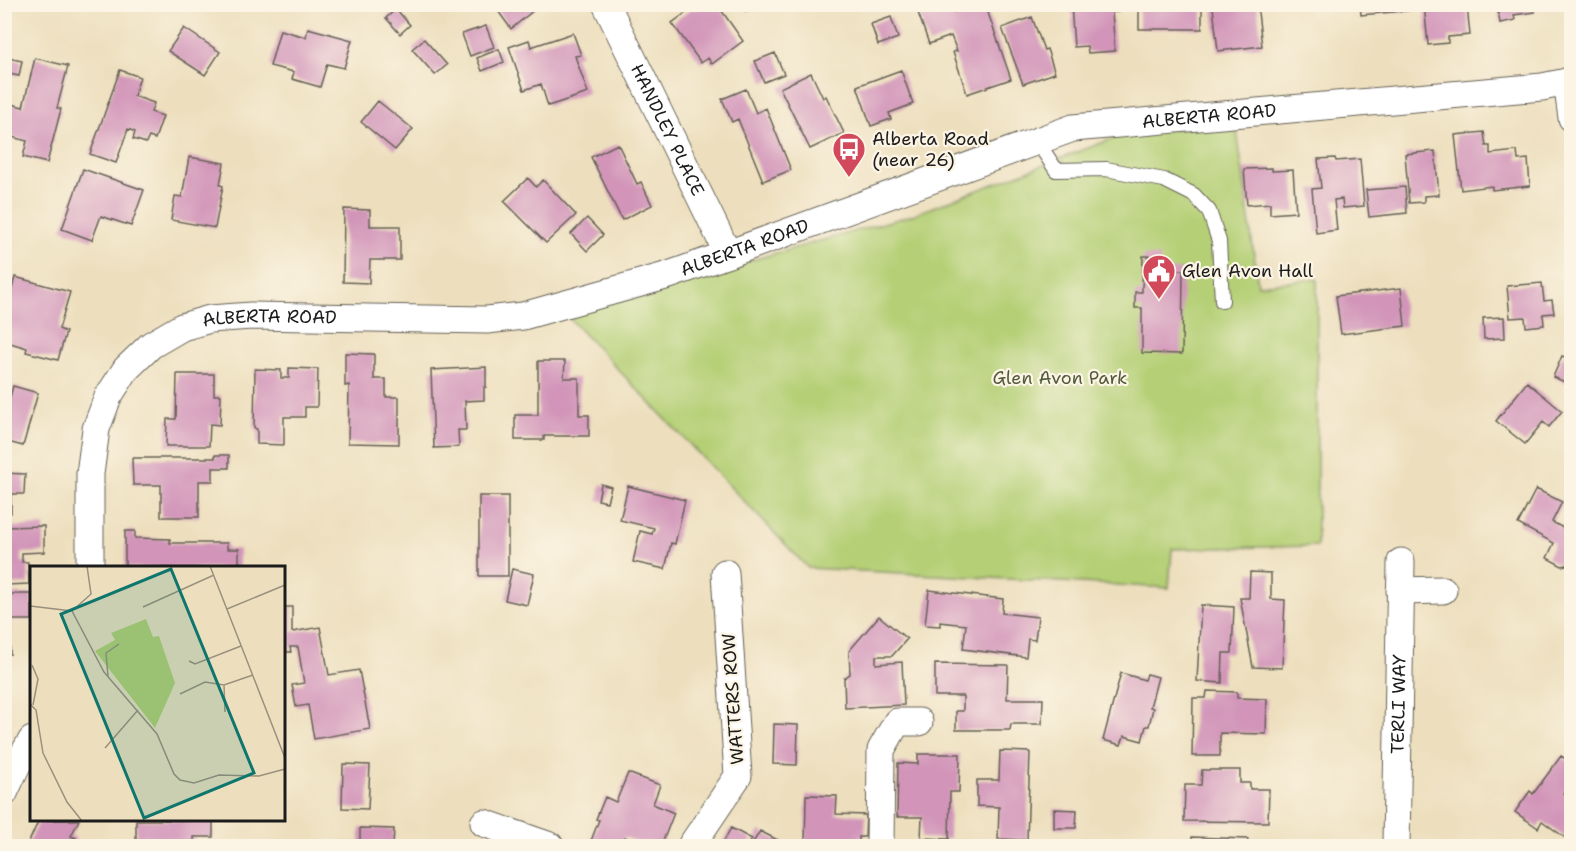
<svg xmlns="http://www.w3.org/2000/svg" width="1576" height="851" viewBox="0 0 1576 851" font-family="'Shantell Sans',sans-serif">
<rect width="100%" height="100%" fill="#fcf5e5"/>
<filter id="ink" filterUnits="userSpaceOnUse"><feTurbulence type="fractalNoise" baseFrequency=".0167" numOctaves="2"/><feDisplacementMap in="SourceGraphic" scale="12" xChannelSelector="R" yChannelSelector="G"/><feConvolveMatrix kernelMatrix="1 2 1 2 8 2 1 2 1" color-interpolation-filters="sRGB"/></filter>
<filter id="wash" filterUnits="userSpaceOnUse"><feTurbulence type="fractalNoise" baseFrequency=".008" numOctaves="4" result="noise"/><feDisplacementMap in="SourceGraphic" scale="24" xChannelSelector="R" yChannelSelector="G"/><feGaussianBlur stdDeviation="1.35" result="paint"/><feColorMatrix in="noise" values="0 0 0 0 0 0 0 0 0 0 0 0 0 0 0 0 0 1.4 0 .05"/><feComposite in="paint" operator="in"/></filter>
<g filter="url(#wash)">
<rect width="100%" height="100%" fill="#eddfbe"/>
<path fill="#b4cf75" stroke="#687648" stroke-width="1.5" d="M1236,123L1258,285L1317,279V546L1172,549L1169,588L808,568L564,313L912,215L1125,134Z"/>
<g id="blocks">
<path fill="#d295b9" d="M493,4H532L535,9L511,29Z
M703,4H717L743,41L712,64L708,58L701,63L672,23L694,7L695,10Z
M744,4H762L763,5L746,11Z
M915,4H935L937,10L952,5L954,12L975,4H985L1011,79L967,94L953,52L957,51L951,36L929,44Z
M1071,4H1117L1118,12H1112L1115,51L1088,53L1087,46L1074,47Z
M1139,4H1202V29H1139Z
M1233,4H1257L1262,46L1218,51L1213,7Z
M1360,4H1412L1413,10L1361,15Z
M1424,4H1441V8L1467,6L1470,35L1448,37V43L1428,45Z
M1497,4H1534L1535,12L1514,15L1515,20L1500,23Z
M396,9L410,25L400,34L386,18Z
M891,17L898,38L878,45L871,24Z
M1032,17L1044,50L1047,49L1055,73L1023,84L1002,28Z
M486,26L494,47L470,56L462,34Z
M184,28L220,52L205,75L168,51Z
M308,28L352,40L344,68L327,64L320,87L292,79L294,72L270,66L280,30L306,37Z
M573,33L581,55L575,56L588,93L548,106L541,84L524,90L509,47L529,40L531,47Z
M424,39L447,65L435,75L412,49Z
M499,49L504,62L482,71L477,58Z
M775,53L784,74L764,82L755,61Z
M4,57L22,61L19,76L4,73Z
M35,58L68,66L57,108L61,109L47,163L23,157L27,141L4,135V102L23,107Z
M120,70L140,77L134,96L154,103L151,112L163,116L155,139L149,137L146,143L133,139L135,132L128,129L116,163L90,154Z
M901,70L913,104L889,113L891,119L871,126L857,86Z
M811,73L823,98L826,96L844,133L810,149L780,88Z
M746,89L756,113L766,108L791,170L763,181L738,119L732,122L722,99Z
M378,101L413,129L395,150L361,122Z
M1484,132L1486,146H1490V154L1517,151L1518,160L1528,159L1530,186L1492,190V186L1461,190L1455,135Z
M618,144L637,184L641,182L652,205L622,220L591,157Z
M1435,151L1439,195L1424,196V202L1409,203L1405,154Z
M189,157L224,163L220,185L223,186L215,228L171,220L175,196L182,197Z
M1335,158L1336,161L1360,159L1364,206L1343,208L1342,199L1334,200L1337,230L1316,233L1312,189L1321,188L1318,159Z
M1272,168V171L1293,170L1296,212L1270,214V203L1247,205L1244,169Z
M83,169L144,190L131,226L101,216L92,240L62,229Z
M528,178L536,187L543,180L576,215L546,243L504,201Z
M1405,187L1407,213L1369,217L1366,190Z
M344,209L370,210V226H400V260H370L369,283L343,282Z
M587,218L603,235L587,251L571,234Z
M1143,256H1160V269L1183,270L1182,354L1142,353V308H1135V292H1142Z
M15,277L70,292L59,329L66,332L58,360L26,352L27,348L7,342L9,336L5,334V296L10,297Z
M1542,283L1544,301L1552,300L1554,313L1543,314L1544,325L1526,327L1525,317L1510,318L1507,286Z
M1401,288L1405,326L1341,334L1336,296Z
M1504,317L1505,338L1484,339L1483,318Z
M345,353L374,354V379H386V397H399V444L348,443L349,385L345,386Z
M1562,356L1572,359V385L1553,377Z
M538,361H565L564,378H579V415H589V436H544V440H515V415H538Z
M486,367V387H484V400L465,401L466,430H458L459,447L434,448L431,370Z
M289,368L318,369L317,407H305V417H284V445L257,444V429L254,428L255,369L281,370V378H289Z
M177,374H214V395H221L220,425L210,424L209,446H166L167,419H176Z
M1527,382L1562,411L1549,427L1543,422L1525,444L1496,421Z
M13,386L38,393L23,446L4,441V395L10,397Z
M215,455H229V468H213V481H199V517H161V485H133L132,458H215Z
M4,473L25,474L24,494H11V513H4Z
M601,484L611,487L607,502L598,500Z
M628,486L685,500L675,544L671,543L665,569L633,562L640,531L652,534L654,528L620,520Z
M1536,489L1562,502L1552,522L1563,528L1572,512V564L1562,566L1547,558L1554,543L1518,524Z
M479,496H508V576H479Z
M44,526V552L22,553V562H28L29,584L5,585L4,527Z
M125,531H135V538L170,539V543H227V549H239V568H125Z
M512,569L534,574L527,605L505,600Z
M1250,572L1271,573V599L1285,600L1282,668L1253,667L1240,598H1249Z
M929,590L1003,599L1002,613L1038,617L1035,640L1028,639L1026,657L963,649L966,625L940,622V626L925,625Z
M4,594H32V620H11L10,654L4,653Z
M1201,605L1234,607L1232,653H1223L1222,683L1197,681Z
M284,607H292V632L320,627L329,675L359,670L370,729L314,739L308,705L296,707L292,685L304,683L298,647H290L291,652H284Z
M879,616L907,639L892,656H876V664L902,662L904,705L845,708L844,678L850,674L849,651Z
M935,664L1008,665L1007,699H1043L1042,724H1011L1010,730H956V711H963V696H935Z
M1121,673L1145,680L1147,674L1158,677L1150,707L1153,708L1149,726H1146L1142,741L1124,736L1121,745L1103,740Z
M1207,691L1237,692V698L1267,699L1266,734L1220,733V756H1192L1193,698H1206Z
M774,724L798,725L797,765L773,764Z
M1000,751L1030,752L1027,840L998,839L999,807L977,806V780H999Z
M918,754H960L959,792H950L949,839L921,838L922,817H897L898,763L918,764Z
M1561,756L1572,763V781L1563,793L1572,799V834L1567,839L1542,821L1538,828L1515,812L1530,791L1533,794Z
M343,764L370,765L368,809L342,808Z
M1202,770H1240V783H1250V789H1269L1268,822L1184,821L1185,785H1201Z
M628,773L660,785L653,804L674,813L661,846H649L624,837L621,846H589L599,820L596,819L605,797L616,802Z
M806,795L837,796L836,814L866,815L865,837H859V846H805Z
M1054,809L1077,810L1076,828H1054Z
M39,820H79L71,836L76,838L72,846H27Z
M136,820H213V837H194V846H149V842H136Z
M360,828L394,829L393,846H343V842L360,843Z
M731,828L752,839L748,846H721Z
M760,831L789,846H751Z
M1192,837L1248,839L1247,846H1192Z
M443,843H473V846H443Z"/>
</g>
</g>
<g filter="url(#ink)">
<use href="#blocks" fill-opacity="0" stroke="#656055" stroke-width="1.5"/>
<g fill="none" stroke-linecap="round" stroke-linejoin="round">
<defs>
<path id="lane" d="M1037,141L1056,170L1106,169L1164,180L1194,195L1209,211L1219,241L1222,301"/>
<g id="street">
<path id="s1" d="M606,4L728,254"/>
<path d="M1567,82L1572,118"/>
<path id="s2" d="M90,568V474L96,429L108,397L126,369L151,345L182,327L210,319L251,316L487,320L523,316L669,275L728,254L1073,128L1542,87L1567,82L1572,79"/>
<path d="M1400,591L1443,590"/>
<path d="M4,793L17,765L32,740"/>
<path d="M484,823L550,846"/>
<path d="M691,846L738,776L725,573"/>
<path d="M880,846L881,750L897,722H919"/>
<path id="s3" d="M1396,846L1401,562"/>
</g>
</defs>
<use href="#lane" stroke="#656055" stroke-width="16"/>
<use href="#street" stroke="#656055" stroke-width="29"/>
<use href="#lane" stroke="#fff" stroke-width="14"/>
<use href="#street" stroke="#fff" stroke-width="27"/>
</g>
</g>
<defs>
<symbol id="bus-pin" viewBox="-11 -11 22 30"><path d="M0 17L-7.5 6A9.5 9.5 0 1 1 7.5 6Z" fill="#d1495b" stroke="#fcf5e5"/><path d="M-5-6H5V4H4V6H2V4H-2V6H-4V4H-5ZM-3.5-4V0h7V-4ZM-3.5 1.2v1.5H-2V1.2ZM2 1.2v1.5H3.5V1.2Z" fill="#fff"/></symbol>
<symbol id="civic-pin" viewBox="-11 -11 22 30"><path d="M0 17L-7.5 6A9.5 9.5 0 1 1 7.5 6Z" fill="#d1495b" stroke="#fcf5e5"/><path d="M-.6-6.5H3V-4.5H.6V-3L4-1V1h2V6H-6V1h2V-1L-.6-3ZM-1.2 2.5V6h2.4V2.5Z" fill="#fff"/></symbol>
</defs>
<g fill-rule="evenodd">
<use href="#bus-pin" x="830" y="130" width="38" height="52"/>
<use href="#civic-pin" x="1140" y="252" width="38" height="52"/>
</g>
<g text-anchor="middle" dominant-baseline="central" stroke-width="4.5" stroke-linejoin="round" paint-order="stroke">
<g font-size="18" fill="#1c1c1c" stroke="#fcf5e5">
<text stroke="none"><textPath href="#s2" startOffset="1338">ALBERTA ROAD</textPath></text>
<text stroke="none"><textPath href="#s1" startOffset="140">HANDLEY PLACE</textPath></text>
<text stroke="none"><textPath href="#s2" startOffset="852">ALBERTA ROAD</textPath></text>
<text stroke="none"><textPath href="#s2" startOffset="366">ALBERTA ROAD</textPath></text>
<text transform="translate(733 699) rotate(-94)">WATTERS ROW</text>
<text stroke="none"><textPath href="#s3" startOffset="142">TERLI WAY</textPath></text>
</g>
<g font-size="18" fill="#1c1c1c" stroke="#fcf5e5" text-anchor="start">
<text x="872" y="139">Alberta Road<tspan x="872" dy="21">(near 26)</tspan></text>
<text x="1182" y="271">Glen Avon Hall</text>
</g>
<g font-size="18" fill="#515b3b" stroke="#fcf5e5">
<text x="1060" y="378">Glen Avon Park</text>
</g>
</g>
<g transform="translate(30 566)">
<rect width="255" height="255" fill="#eddfbe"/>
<path d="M116,53L123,71L129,70L145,117L125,162L65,85L85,74L81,67Z" fill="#b4cf75"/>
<path fill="none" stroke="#99917d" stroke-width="1.5" d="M180,0L255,192M0,40L42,45L74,106L127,168L144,208L150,214L164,217L189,209L229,210L255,203M113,41L184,9M197,43L255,19M42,45L61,28L57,0M159,95L165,98L211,80M2,99L8,113L3,139M78,110L76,87L89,78M194,119L195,146M150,128L175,116L194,119L223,109M0,138L6,144L13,187L37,236L52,255M75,182L108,144"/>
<path fill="#0f766e" fill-opacity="0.15" stroke="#0f766e" stroke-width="3" d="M141,3L224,207L114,252L31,48Z"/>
<rect width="255" height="255" fill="none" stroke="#1c1c1c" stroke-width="3"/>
</g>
<rect width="1576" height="851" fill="none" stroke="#fcf5e5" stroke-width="24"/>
</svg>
